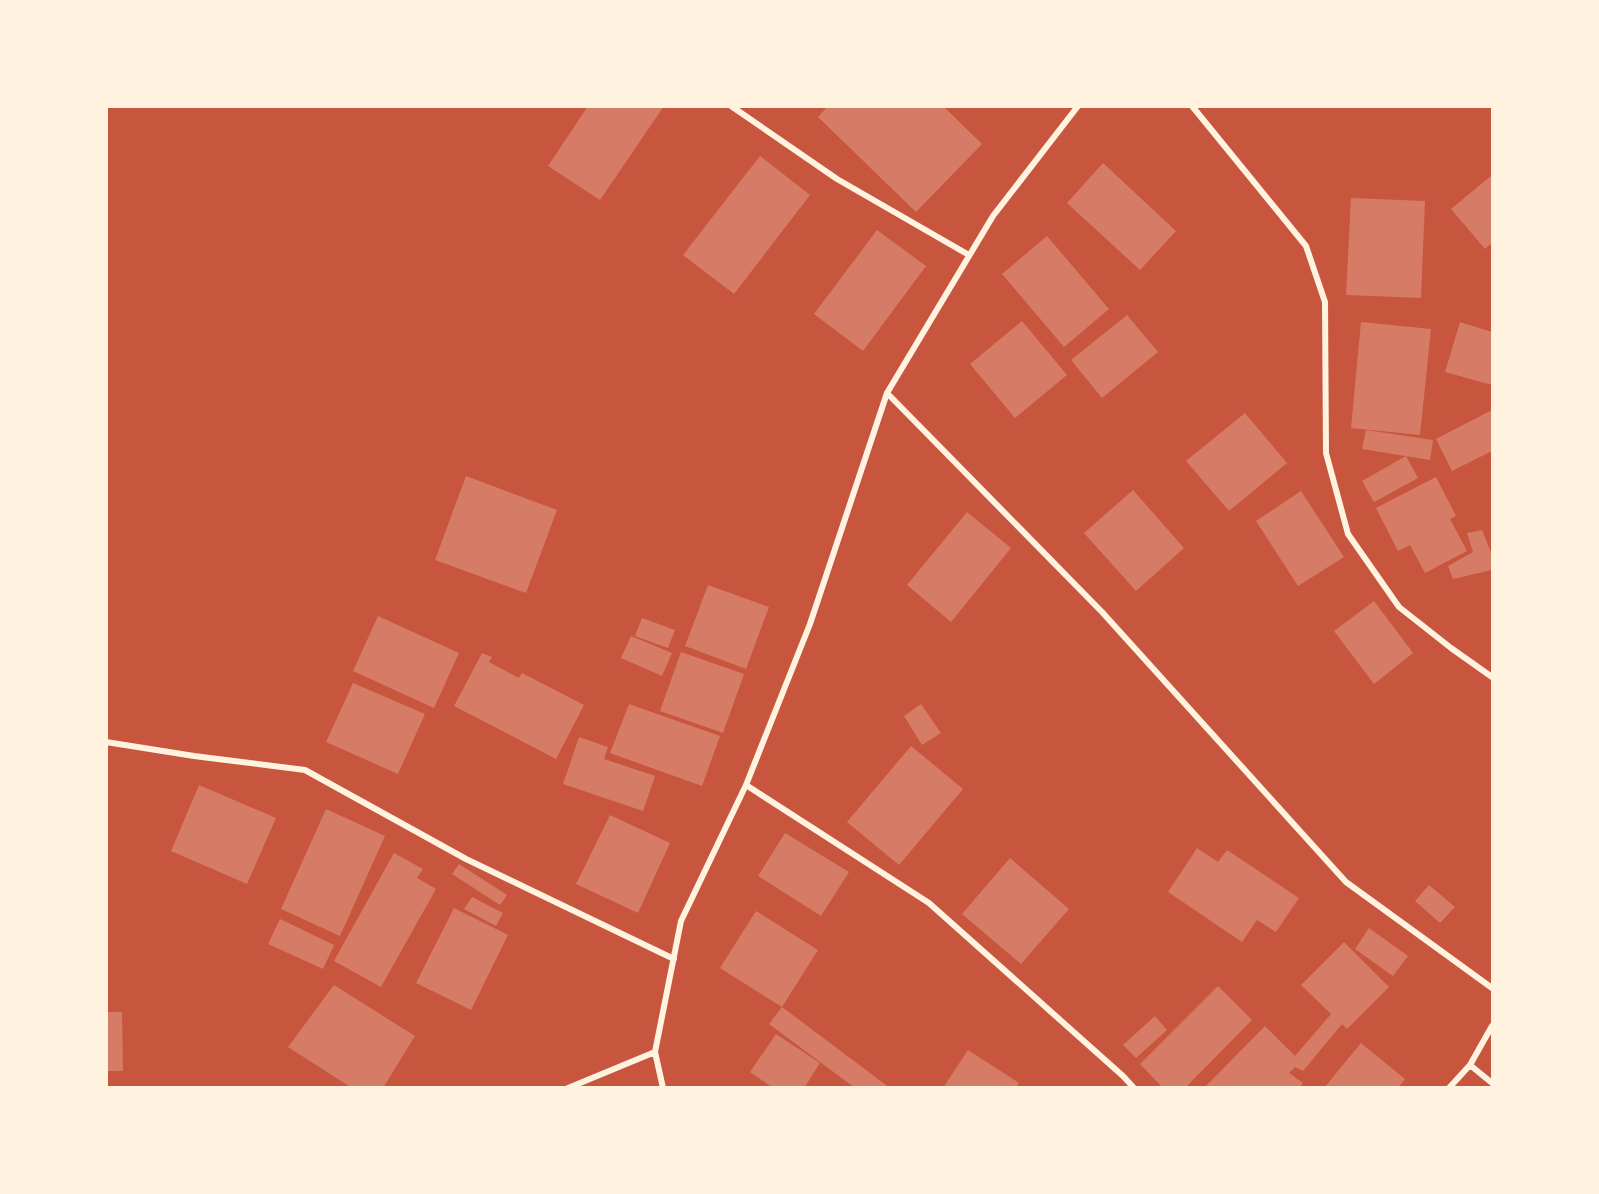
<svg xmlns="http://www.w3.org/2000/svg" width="1599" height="1194" viewBox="0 0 1599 1194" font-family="Karla,sans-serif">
<rect width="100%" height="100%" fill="#c8553d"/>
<path fill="#d67c66" d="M588,106H664L600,200L548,166Z
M828,106H943L982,144L916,212L818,117Z
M760,156L810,195L734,294L683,255Z
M1103,163L1176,231L1140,270L1067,203Z
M1492,175V243L1485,249L1451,209Z
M1351,198L1425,201L1421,298L1346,295Z
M877,230L926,266L863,351L814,314Z
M1047,236L1109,309L1064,347L1002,274Z
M1127,315L1158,352L1102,398L1071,360Z
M1022,321L1067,375L1015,418L970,364Z
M1361,322L1431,329L1420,435L1351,428Z
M1460,322L1492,332V385L1445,372Z
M1492,410V451L1452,471L1436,439Z
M1245,413L1287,463L1229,511L1186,461Z
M1366,430L1433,440L1430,460L1362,449Z
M1406,456L1418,478L1374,502L1362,481Z
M466,476L557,510L526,593L435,560Z
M1436,477L1456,516L1450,519L1467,551L1425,573L1410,545L1398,551L1376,508Z
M1133,490L1184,548L1136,591L1084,533Z
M1301,491L1344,557L1298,586L1256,521Z
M967,512L1011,548L951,622L907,585Z
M1482,530L1492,555V570L1453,579L1448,566L1473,552L1467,533Z
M708,585L769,607L746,669L685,646Z
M1374,601L1413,653L1374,684L1334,631Z
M378,616L459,653L434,708L353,671Z
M642,618L675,630L668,648L635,636Z
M631,636L672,653L662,676L621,658Z
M681,652L744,674L723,733L660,711Z
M482,653L492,657L489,662L519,678L522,673L584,705L556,759L454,706Z
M353,683L425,714L398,774L326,742Z
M629,704L720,736L702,786L610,753Z
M921,704L941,733L922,745L904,716Z
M579,737L608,747L604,759L655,776L643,811L563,784Z
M911,746L963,789L899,865L847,822Z
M199,785L276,818L247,884L171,851Z
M326,809L385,836L340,936L281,909Z
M610,815L670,843L638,913L576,884Z
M785,833L849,872L821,916L758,876Z
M1197,848L1218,862L1227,850L1299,898L1276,932L1257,920L1242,942L1168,892Z
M394,853L423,869L417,878L436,889L381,987L334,961Z
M1010,858L1069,909L1021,964L962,914Z
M459,864L507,895L500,905L452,874Z
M1429,885L1455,907L1440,923L1415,901Z
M472,897L503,913L496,926L464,909Z
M454,908L508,935L471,1010L416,983Z
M756,911L818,950L782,1007L720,968Z
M280,919L334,945L323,969L268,944Z
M1369,928L1408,956L1393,976L1355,949Z
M1344,942L1389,987L1347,1029L1342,1024L1303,1071L1295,1067L1289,1073L1303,1083L1299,1088H1204L1265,1026L1295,1056L1331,1014L1301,985Z
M334,985L415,1036L383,1088H352L288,1047Z
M1218,986L1252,1020L1185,1088H1163L1140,1064Z
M782,1007L890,1088H855L769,1024Z
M106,1012H122L123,1071H106Z
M1155,1016L1167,1030L1136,1058L1123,1045Z
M776,1034L820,1063L804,1088H773L750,1072Z
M1361,1043L1405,1079L1398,1088H1324Z
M968,1050L1019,1083L1016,1088H943Z"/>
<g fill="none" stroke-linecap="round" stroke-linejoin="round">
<path stroke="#fff3e0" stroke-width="6" d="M731,106L837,179L969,255
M1192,106L1306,246L1325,302L1326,453L1348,534L1399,607L1451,648L1492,677
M887,393L1102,612L1346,882L1492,988
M106,742L194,756L305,770L466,859L674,959
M746,785L929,903L1123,1076L1134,1088
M1470,1065L1492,1026
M568,1088L655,1052
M663,1088L655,1052L681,921L746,785L810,624L887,393L993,216L1078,106
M1449,1088L1470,1065L1492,1083"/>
</g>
<rect width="1599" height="1194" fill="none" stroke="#fff3e0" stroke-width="216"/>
</svg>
